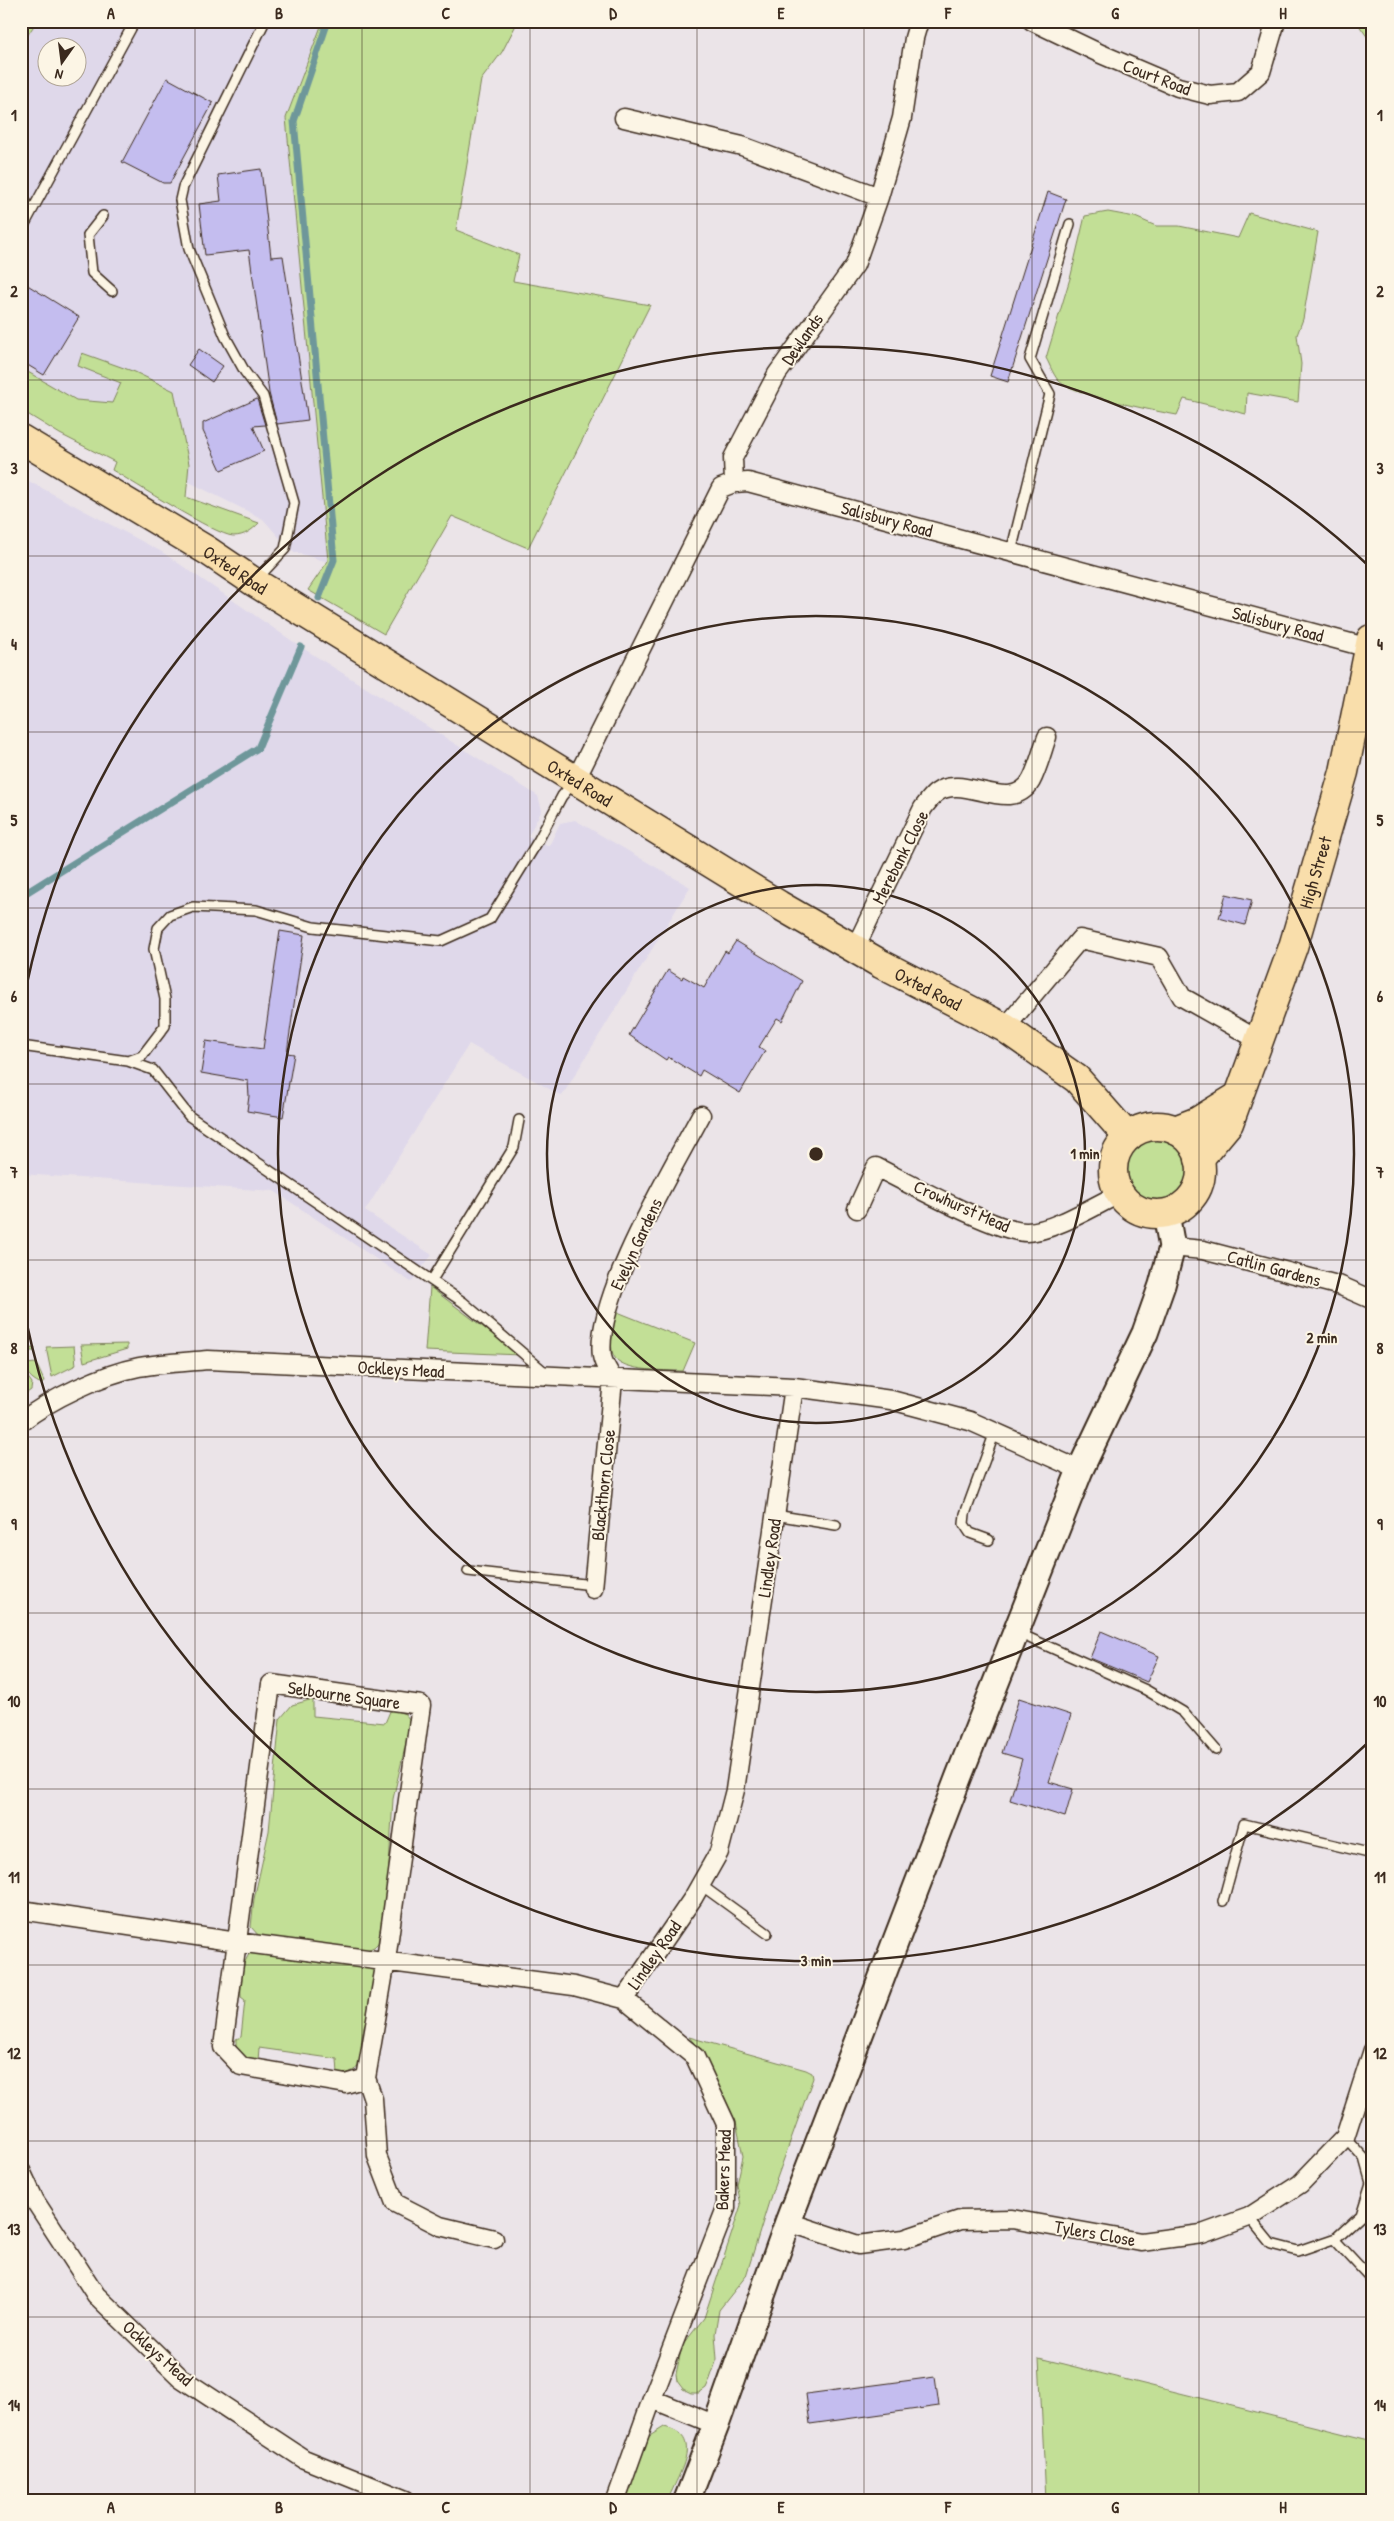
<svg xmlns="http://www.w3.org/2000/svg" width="1394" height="2521" viewBox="0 0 1394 2521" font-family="'Patrick Hand',sans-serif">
<rect width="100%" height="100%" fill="#ebe4e8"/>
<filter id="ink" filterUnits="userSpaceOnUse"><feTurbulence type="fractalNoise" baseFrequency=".02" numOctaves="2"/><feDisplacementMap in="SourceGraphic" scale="10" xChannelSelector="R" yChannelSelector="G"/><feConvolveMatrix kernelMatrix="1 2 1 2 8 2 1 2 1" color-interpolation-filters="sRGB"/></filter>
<g filter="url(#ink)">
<path fill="#dfd8ea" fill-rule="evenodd" d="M37,21H323L286,118L328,562L291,551L263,519L21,398V45ZM48,48H78V78H48Z
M21,477L162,552L301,647L538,796L542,810L528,836L549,846L560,823L575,820L690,887L562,1096L469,1044L365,1211L432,1255L411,1282L274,1191L21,1174Z"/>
<path fill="#c2df96" stroke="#7e845a" d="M21,21H37L21,45Z
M323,21H518L502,52L481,80L456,230L519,255L513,281L650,305L528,548L452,516L384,634L308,590L328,561L286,118Z
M1356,21H1373V45Z
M1108,212L1135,217L1156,226H1179L1238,238L1249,213L1318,232L1303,319L1297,335L1301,364L1298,402L1247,393L1246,414L1184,399L1177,415C1154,411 1076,395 1060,382C1054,377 1050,365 1046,358L1071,275L1085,216Z
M82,353L135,372L174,391L189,464L186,497L259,523C252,530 245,536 233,536C215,535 133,482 112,470L115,462L60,434L21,410V368L76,400L112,403L121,383L78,366Z
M1126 1169a31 31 0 1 1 62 0a31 31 0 1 1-62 0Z
M430,1287L520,1355L425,1351Z
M615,1311L695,1343L683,1371C665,1370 615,1373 612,1351C610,1339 614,1323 615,1311Z
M127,1344V1349L84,1362L81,1345Z
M74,1346L76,1365L52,1377L46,1347Z
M35,1348L34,1351H24L26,1364L36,1363L44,1381L42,1384C26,1378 21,1364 21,1349Z
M21,1368L32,1383L31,1390L21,1397Z
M313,1699V1716L385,1723L391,1709L405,1714L411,1721L393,1799L388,1882L378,1943L374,1947L367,1950L260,1937L251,1927L254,1899L269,1831L280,1719L292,1705Z
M251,1951L372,1967L376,1974L372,2015L366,2019C363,2032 358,2049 364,2061C356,2069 350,2075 338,2074L337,2059L259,2048L258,2061L244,2058L236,2051V2039L241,2037L245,2000L241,1997C240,1977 240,1968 251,1951Z
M689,2037L806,2070L812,2073L813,2078L772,2192L746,2276L719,2310L715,2334L717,2359L710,2379L706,2388L699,2393H691L683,2389L677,2381L676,2374L682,2346L704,2318L741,2205L737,2185L743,2156L736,2122L705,2057Z
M1039,2358L1373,2441V2500H1046Z
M664,2427C706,2436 678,2474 668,2500H626L648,2437Z"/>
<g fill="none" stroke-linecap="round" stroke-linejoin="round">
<path stroke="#6e979a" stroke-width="7" d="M319,598L334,560L294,121L328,21
M21,896L258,748L301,647"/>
</g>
<path fill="#c4bdef" stroke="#3b2a1e" d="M167,78L213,103L170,183H163L122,162Z
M261,169L271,257L283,256L308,420L277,424L269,393L249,250L205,255L199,204L221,201L218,175Z
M1048,192L1066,199L1008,382L990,376Z
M21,281L79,317L44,375L21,361Z
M199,349L223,366L212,382L188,365Z
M257,399L265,425L253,426L264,451L221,470L203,431V423Z
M1226,894L1252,900L1245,925L1219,918Z
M280,931L304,935L287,1053L294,1054L283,1117L247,1111L249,1096L248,1081L201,1073L206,1041L263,1049Z
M736,941L802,981L782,1021L777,1018L759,1047L765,1051L740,1093L702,1070L699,1076L668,1057L666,1060L629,1035L668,970L682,979L683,976L704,988L725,951L728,953Z
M1101,1631L1159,1656L1147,1682L1090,1658Z
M1019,1698L1071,1715L1049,1782L1073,1789L1065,1817L1010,1800L1022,1759L1002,1753Z
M935,2377L939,2406L810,2424L806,2394Z"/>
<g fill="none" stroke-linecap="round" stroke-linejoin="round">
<defs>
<path id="service" d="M103,216L88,235L92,273L112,291
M21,231L135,21
M1011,552L1050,394L1030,359L1070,224
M257,579L285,549L294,503L263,396L245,372L225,336L189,249L180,200L183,187L265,21
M21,1046L128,1061L153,1070L189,1116L463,1302L547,1374
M128,1061L142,1056L165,1026V999L154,949L158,928L170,915L193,907L256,910L313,927L441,941L490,919L538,841L562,796L573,783
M432,1280L514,1147L519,1120
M775,1515L836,1525
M989,1540L970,1533L964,1524L965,1514L995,1432
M468,1571L593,1585
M1018,1633L1146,1690L1183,1712L1216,1750
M701,1885L767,1933
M1223,1901L1244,1824L1373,1854
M1249,2217L1271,2244L1298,2251L1336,2238L1361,2215L1371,2183L1364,2158L1345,2137
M1334,2239L1373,2281"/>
<path id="minor" d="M1032,21L1101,54L1178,87L1210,95L1238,92L1261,72L1276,21
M624,118L742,146L879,197
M734,483L733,458L777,374L855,265L879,197L902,118L914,38L919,21
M575,781L721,488L734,483L748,482L1369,648
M855,948L923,808C927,803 931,797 936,793C963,772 1010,816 1031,781C1038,768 1042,751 1047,737
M1005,1028L1080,939L1159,957L1182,997L1260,1041
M857,1209L876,1167C906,1182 999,1233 1027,1232C1052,1232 1096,1205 1119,1194
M1172,1247L1203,1250L1341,1286L1373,1300
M21,1422C50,1399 103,1374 139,1367C162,1363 186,1362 208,1360L794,1387
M593,1589L613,1380C610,1373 603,1364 602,1356C594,1299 673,1168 701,1115
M271,1684L421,1705L386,1960L366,2078L346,2084L241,2066L223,2047Z
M21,1910L237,1942L574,1986L624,1999L695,2057L726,2124V2208L652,2399L616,2500
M624,1999L693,1898L719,1852L735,1790L794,1387L891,1400L970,1421L1080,1470
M366,2078L373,2099L377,2156L395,2203L440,2226L494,2239
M21,2171L35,2201L96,2295L181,2378L304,2459L406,2500
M788,2222L858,2245L904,2239L960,2220L1012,2219L1141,2242L1202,2234L1249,2217L1300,2184L1345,2137L1373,2050
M652,2399L716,2425"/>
<path id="secondary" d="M687,2500L716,2425L788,2222L959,1776L1080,1470L1145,1333L1162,1285L1172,1247L1166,1214"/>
<g id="primary">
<path id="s1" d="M21,439L208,551L254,582L779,905L881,964L1005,1028L1077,1079L1128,1137"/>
<circle cx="1157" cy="1170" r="44"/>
<path d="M1175,1130L1198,1121L1237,1097"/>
<path id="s2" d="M1199,1159L1229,1123L1293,947L1344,772L1371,639"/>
</g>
</defs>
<use href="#service" stroke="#3b2a1e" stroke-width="12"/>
<use href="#minor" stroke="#3b2a1e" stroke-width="21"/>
<use href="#secondary" stroke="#3b2a1e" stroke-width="29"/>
<use href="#primary" stroke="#3b2a1e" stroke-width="31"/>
<use href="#service" stroke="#fcf5e5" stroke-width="9"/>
<use href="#minor" stroke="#fcf5e5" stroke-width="18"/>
<use href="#secondary" stroke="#fcf5e5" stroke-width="25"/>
<use href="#primary" stroke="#f9deab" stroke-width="28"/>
</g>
</g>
<path fill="none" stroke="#3b2a1e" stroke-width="1" stroke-opacity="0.55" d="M195,21V2500M362,21V2500M530,21V2500M697,21V2500M864,21V2500M1032,21V2500M1199,21V2500M21,204H1373M21,380H1373M21,556H1373M21,732H1373M21,908H1373M21,1084H1373M21,1260H1373M21,1437H1373M21,1613H1373M21,1789H1373M21,1965H1373M21,2141H1373M21,2317H1373"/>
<g fill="none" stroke="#3b2a1e" stroke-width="2.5">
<circle cx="816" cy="1154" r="269"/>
<circle cx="816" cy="1154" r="538"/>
<path d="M1372 1739A807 807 0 0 1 21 1294M21 1014A807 807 0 0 1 1372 569"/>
</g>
<g text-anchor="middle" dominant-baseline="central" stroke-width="4" stroke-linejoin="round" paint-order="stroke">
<g font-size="18" fill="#3b2a1e" stroke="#fcf5e5">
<text transform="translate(1157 77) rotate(21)">Court Road</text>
<text transform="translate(802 339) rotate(-55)">Dewlands</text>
<text transform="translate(887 519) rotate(15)">Salisbury Road</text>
<text stroke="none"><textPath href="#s1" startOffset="251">Oxted Road</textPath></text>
<text transform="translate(1278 624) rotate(15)">Salisbury Road</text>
<text stroke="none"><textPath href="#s1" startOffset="656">Oxted Road</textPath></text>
<text transform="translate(900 857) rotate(-63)">Merebank Close</text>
<text stroke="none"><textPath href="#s2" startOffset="312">High Street</textPath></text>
<text stroke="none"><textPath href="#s1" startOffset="1061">Oxted Road</textPath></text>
<text transform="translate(962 1206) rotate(24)">Crowhurst Mead</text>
<text transform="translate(636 1244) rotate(-65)">Evelyn Gardens</text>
<text transform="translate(1274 1268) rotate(15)">Catlin Gardens</text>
<text transform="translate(401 1369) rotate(3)">Ockleys Mead</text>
<text transform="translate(603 1485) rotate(-84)">Blackthorn Close</text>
<text transform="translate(769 1558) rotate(-82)">Lindley Road</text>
<text transform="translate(344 1695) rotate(8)">Selbourne Square</text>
<text transform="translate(654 1955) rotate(-55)">Lindley Road</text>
<text transform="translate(723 2170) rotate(-88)">Bakers Mead</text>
<text transform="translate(1095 2233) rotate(10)">Tylers Close</text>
<text transform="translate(158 2353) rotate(42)">Ockleys Mead</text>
</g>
</g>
<circle cx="816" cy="1154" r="8" fill="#3b2a1e" stroke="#fcf5e5" stroke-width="2.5"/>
<g font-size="15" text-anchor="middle" font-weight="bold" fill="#3b2a1e" stroke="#fcf5e5" stroke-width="4" stroke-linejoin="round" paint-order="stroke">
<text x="1085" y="1159">1 min</text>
<text x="1322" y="1343">2 min</text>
<text x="816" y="1966">3 min</text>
</g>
<rect width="1394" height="2521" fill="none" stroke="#fcf5e5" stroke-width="55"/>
<g transform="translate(62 62) rotate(194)"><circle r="24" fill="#fcf5e5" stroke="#afa495"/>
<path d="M0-4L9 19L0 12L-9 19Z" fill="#3b2a1e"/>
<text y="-8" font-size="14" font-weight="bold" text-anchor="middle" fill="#3b2a1e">N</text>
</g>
<rect x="28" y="28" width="1338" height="2466" fill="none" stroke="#3b2a1e" stroke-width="2"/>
<g font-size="16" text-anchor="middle" font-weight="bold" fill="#3b2a1e">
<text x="111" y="19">A</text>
<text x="279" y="19">B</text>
<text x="446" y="19">C</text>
<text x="613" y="19">D</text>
<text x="781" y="19">E</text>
<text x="948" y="19">F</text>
<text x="1115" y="19">G</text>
<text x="1283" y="19">H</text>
<text x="14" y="121">1</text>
<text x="1380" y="121">1</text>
<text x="14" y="297">2</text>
<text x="1380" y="297">2</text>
<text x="14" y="474">3</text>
<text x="1380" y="474">3</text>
<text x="14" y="650">4</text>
<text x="1380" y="650">4</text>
<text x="14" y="826">5</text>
<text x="1380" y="826">5</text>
<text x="14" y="1002">6</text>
<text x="1380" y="1002">6</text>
<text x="14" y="1178">7</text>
<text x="1380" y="1178">7</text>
<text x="14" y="1354">8</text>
<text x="1380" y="1354">8</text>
<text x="14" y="1530">9</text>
<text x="1380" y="1530">9</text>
<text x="14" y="1707">10</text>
<text x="1380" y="1707">10</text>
<text x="14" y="1883">11</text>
<text x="1380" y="1883">11</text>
<text x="14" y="2059">12</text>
<text x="1380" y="2059">12</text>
<text x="14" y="2235">13</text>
<text x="1380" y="2235">13</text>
<text x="14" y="2411">14</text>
<text x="1380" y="2411">14</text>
<text x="111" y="2513">A</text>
<text x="279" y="2513">B</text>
<text x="446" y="2513">C</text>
<text x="613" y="2513">D</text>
<text x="781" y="2513">E</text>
<text x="948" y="2513">F</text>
<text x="1115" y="2513">G</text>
<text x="1283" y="2513">H</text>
</g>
</svg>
